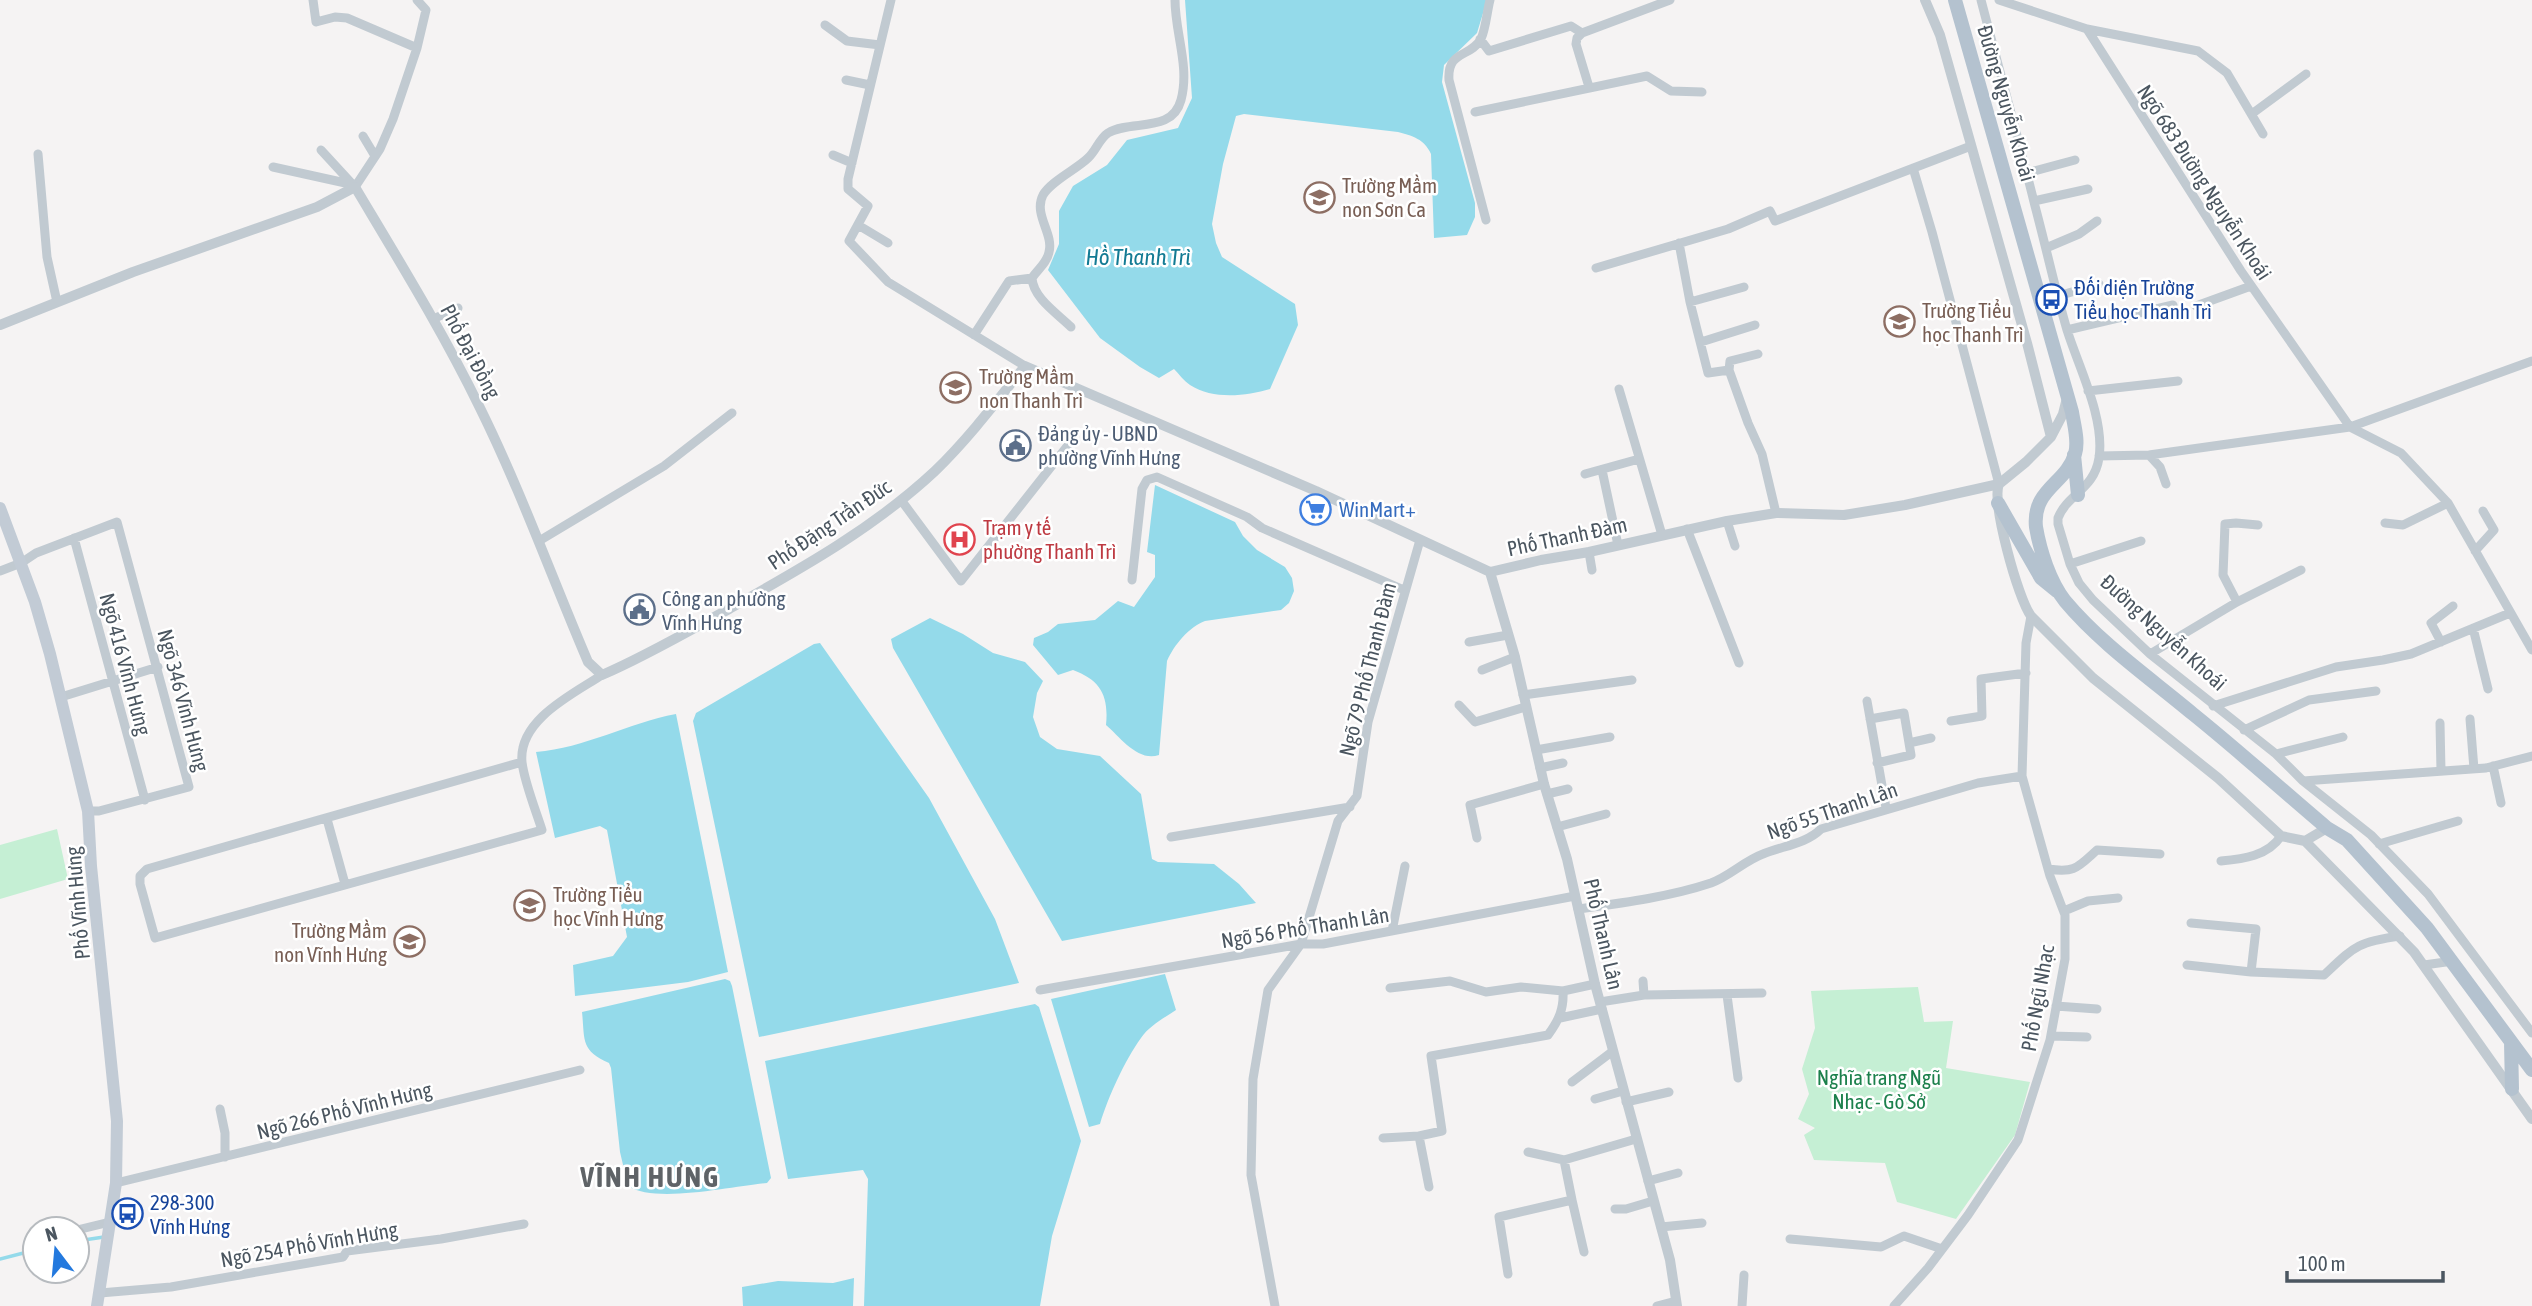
<svg xmlns="http://www.w3.org/2000/svg" width="2532" height="1306" viewBox="0 0 2532 1306" font-family="'Asap Condensed',sans-serif">
<rect width="100%" height="100%" fill="#f5f3f3"/>
<path fill="#c5efd4" d="M57,829L68,879L0,899V845Z
M1918,987L1924,1022L1953,1021L1946,1068L2030,1082L2015,1135L1956,1219L1897,1202L1885,1163L1814,1160L1804,1135L1815,1128L1798,1119L1809,1094L1802,1069L1815,1028L1811,991Z"/>
<path fill="#94daea" d="M1185,0H1487L1477,33L1444,65L1442,82L1475,203V217L1467,235L1434,238L1431,154C1424,139 1413,136 1398,132L1244,114L1236,116L1223,164L1212,224L1216,243L1222,257L1295,304L1298,325L1270,389C1246,396 1213,400 1190,385C1184,381 1179,374 1174,369L1159,378L1140,367L1100,338L1048,270L1059,244V211L1073,186L1107,165L1127,140L1178,128L1192,98Z
M1155,485L1235,522L1243,536L1257,550L1285,567L1292,578L1294,591L1289,603L1281,610L1205,621C1189,627 1174,645 1167,661L1159,755C1138,762 1121,738 1106,725C1109,695 1100,680 1073,670L1058,675L1033,645L1034,638L1048,632L1058,624L1095,620L1118,601L1134,607L1155,577V555L1147,552Z
M930,618L963,634L993,653L1025,662L1043,681L1037,693L1033,717L1040,737L1057,749L1100,756L1141,794L1152,859L1158,862L1214,864L1239,884L1256,903L1062,941L893,648L891,639Z
M820,643L929,798L995,919L1019,983L759,1037L693,721L696,713L814,644Z
M676,714L728,972L688,982L575,996L573,965L613,956L627,937L607,830L600,826L555,838L536,752C585,748 628,723 676,714Z
M1165,974L1176,1010C1164,1018 1149,1026 1141,1038C1125,1060 1108,1097 1100,1124L1089,1127L1051,999Z
M725,979L730,981L732,986L771,1178L767,1183C733,1186 655,1204 628,1186L620,1152L611,1068L609,1063C580,1050 585,1040 582,1012Z
M1035,1004L1039,1007L1081,1141L1052,1236L1040,1306H864L868,1179L863,1170L788,1179L765,1061Z
M854,1278L853,1306H743L742,1287L778,1281L833,1283Z"/>
<g fill="none" stroke-linecap="round" stroke-linejoin="round">
<path stroke="#94daea" stroke-width="3.5" d="M77,1241L104,1237
M0,1259L35,1250"/>
<path stroke="#c1cad1" stroke-width="9" d="M313,0L316,22L335,17L347,18L417,48
M891,0L848,179V189L868,206L849,241L888,282L1025,366
M1981,0C1999,69 2018,137 2035,206C2046,247 2055,289 2067,330C2079,368 2105,418 2099,458C2094,490 2068,493 2058,518V524L2070,564L2079,583L2093,600L2150,654L2276,754L2303,781L2371,835L2428,894L2532,1033
M1999,0L2087,29L2241,271L2350,427L2401,453L2448,503L2532,650
M825,25L847,41L880,45
M2087,29L2198,51L2227,73L2263,134
M1480,39L1489,51L1571,26L1582,33
M846,80L870,85
M1589,87L1576,44L1577,38L1582,33L1670,0
M1475,112L1647,76L1671,91L1702,92
M2253,113L2306,74
M363,136L375,156
M321,150L355,187L380,149L393,119L417,48L426,10L417,0
M38,154L47,257L57,302
M833,155L852,163
M273,167L350,184
M1913,168L1932,232L1999,484
M2027,173L2075,160
M2034,201L2088,189
M1486,220L1449,80C1447,50 1470,58 1481,39C1486,28 1487,11 1490,0
M858,225L888,243
M1679,243L1690,302L1708,373L1729,370
M2046,248L2079,234L2097,221
M1596,268L1728,229L1770,211L1775,221L1971,146
M2058,296L2099,284
M1690,302L1744,287
M2196,306L2251,286
M433,319L458,308
M1071,327C1058,314 1033,298 1032,278C1038,269 1047,263 1049,252C1054,234 1033,214 1043,195C1051,181 1077,169 1088,158C1096,151 1099,139 1108,133C1131,119 1172,134 1181,100C1190,67 1175,33 1175,0
M2067,330L2173,305
M974,335L1009,281L1032,278
M1701,342L1755,325
M1758,354L1730,361L1729,370L1748,423L1762,454L1776,513
M1619,389L1662,535
M2088,391L2178,381
M2149,455L2160,467L2166,484
M2099,456L2149,455L2350,427L2532,361
M1602,470L1618,545
M1585,474L1639,459
M901,500L961,581L1069,444
M1727,521L1735,546
M2385,523L2403,525L2448,503
M1687,529L1739,663
M74,538L145,800
M539,541L664,466L732,413
M2475,551L2494,530L2483,511
M1589,552L1592,570
M2070,564L2141,541
M0,571L21,563L36,553L117,522L189,787L99,811H88
M1132,580L1142,489L1147,480L1157,477L1247,517L1262,528L1404,590
M2237,602L2223,575L2225,524L2236,523L2258,525
M2473,628L2488,689
M1469,642L1508,635
M2441,642L2431,623L2453,606
M2150,654L2237,602L2301,570
M1482,670L1515,657
M1523,695L1632,680
M61,697L158,667
M1867,701L1886,808
M1459,705L1475,722L1525,707
M2213,706L2336,667L2383,660L2411,654L2510,613
M1870,719L1904,713L1911,755L1877,763
M2470,719L2474,769
M1951,721L1982,716L1981,679L2026,673
M2440,723L2441,771
M2244,730L2309,700L2376,691
M1909,743L1931,738
M1536,750L1610,737
M2276,754L2343,737
M522,762L147,869L140,876V884L155,938L542,830C536,811 524,781 522,762C518,720 573,694 602,675
M2493,766L2501,803
M1540,768L1563,763
M2303,781L2486,768L2532,756
M1547,794L1568,789
M327,819L345,884
M1557,827L1606,814
M1171,837L1350,807
M1477,838L1470,805L1544,784
M2379,844L2458,821
M2221,861C2243,859 2268,856 2281,836
M2048,869C2075,873 2077,868 2097,850L2160,854
M1578,909C1622,903 1669,897 1711,883C1730,876 1744,861 1763,854C1782,846 1806,844 1821,829L1978,783L2022,776
M2064,911L2088,901L2118,898
M2191,923L2256,929L2251,972
M1392,931L1405,866
M2187,965L2251,972L2324,975C2355,946 2357,942 2400,936
M2424,965L2453,961
M1390,988L1450,981L1486,992L1521,987L1563,991L1595,984
M1040,990L1301,944H1323L1575,896
M1644,995L1762,993
M1727,995L1738,1078
M1600,1002L1644,995L1643,981
M2056,1006L2097,1009
M1560,1018L1602,1009
M2051,1036L2087,1037
M1572,1082L1613,1051
M1595,1099L1623,1091
M1626,1102L1669,1092
M220,1109L225,1133V1157
M1383,1138L1419,1136
M1528,1152L1564,1160L1636,1139
M1648,1181L1678,1173
M116,1183L580,1070
M1429,1187L1419,1136L1442,1131L1431,1056L1548,1035C1559,1020 1564,1009 1563,991
M1572,1200L1584,1252
M1615,1209H1626L1653,1201
M1661,1227L1702,1223
M77,1230L110,1222
M1790,1239L1881,1247L1904,1236L1942,1249
M1508,1274L1499,1217L1572,1200L1564,1160
M100,1293L171,1287L343,1257L347,1251L441,1239L524,1224
M1275,1306L1251,1175L1253,1079L1268,990L1301,944L1338,821L1357,796L1368,722L1420,540
M1657,1306L1676,1301
M1742,1306L1744,1275
M1894,1306L1928,1268L1968,1215L2018,1140L2050,1040L2065,959V915L2050,876L2022,776L2026,643L2031,616"/>
<path stroke="#c1cad1" stroke-width="10" d="M1925,0L1940,35L2027,343L2051,437
M0,325L133,272L317,207L355,187C398,259 443,332 480,408C521,491 552,578 588,662L602,675C646,656 687,632 729,609C802,568 874,528 935,471C968,439 997,401 1025,366L1316,491L1490,572L1541,560L1589,552L1727,521L1776,513L1844,515L1905,505L1999,484L2026,462L2051,437L2063,414L2067,398
M1999,484C1991,501 2018,599 2031,616L2093,678L2218,778L2281,836L2305,841L2327,828
M1490,572L1515,657L1544,784L1567,859L1595,984L1670,1260L1677,1306
M2305,841L2414,952L2532,1119"/>
<path stroke="#c2cbd5" stroke-width="12" d="M0,508L35,602L50,654L88,811L91,866L117,1121L116,1183L97,1306"/>
<path stroke="#b4c2cf" stroke-width="14" d="M1955,0L2072,412C2074,425 2079,441 2075,454C2066,484 2032,489 2036,527C2040,551 2050,582 2065,601C2101,644 2150,678 2193,714C2239,751 2282,790 2327,828L2347,840L2427,928L2532,1070
M2074,455L2078,495
M1998,503L2041,578L2057,591
M2511,1042L2512,1089"/>
</g>
<defs>
<symbol id="school-ring" viewBox="-11 -11 22 22"><circle r="9.5" fill="#fff" stroke="#8d6e63" stroke-width="1.5"/><path d="M0-5L7-2L0 1L-7-2ZM-4 1L0 2.5L4 1V4Q0 6-4 4Z" fill="#8d6e63"/></symbol>
<symbol id="bus-ring" viewBox="-11 -11 22 22"><circle r="9.5" fill="#fff" stroke="#1a4fb4" stroke-width="1.5"/><path d="M-5-6H5V4H4V6H2V4H-2V6H-4V4H-5ZM-3.5-4V0h7V-4ZM-3.5 1.2v1.5H-2V1.2ZM2 1.2v1.5H3.5V1.2Z" fill="#1a4fb4"/></symbol>
<symbol id="civic-ring" viewBox="-11 -11 22 22"><circle r="9.5" fill="#fff" stroke="#5c6f8a" stroke-width="1.5"/><path d="M-.6-6.5H3V-4.5H.6V-3L4-1V1h2V6H-6V1h2V-1L-.6-3ZM-1.2 2.5V6h2.4V2.5Z" fill="#5c6f8a"/></symbol>
<symbol id="supermarket-ring" viewBox="-11 -11 22 22"><circle r="9.5" fill="#fff" stroke="#3f7fe0" stroke-width="1.5"/><path d="M-6-5.5h2.5l.6 2H6L4.5 2H-2.5L-4.4-4H-6ZM-1.5 3.2a1.3 1.3 0 1 0 .1 0ZM3 3.2a1.3 1.3 0 1 0 .1 0Z" fill="#3f7fe0"/></symbol>
<symbol id="hospital-ring" viewBox="-11 -11 22 22"><circle r="9.5" fill="#fff" stroke="#e0444e" stroke-width="1.5"/><path d="M-5-5h3v3.5h4V-5h3V5h-3V1.5h-4V5h-3Z" fill="#e0444e"/></symbol>
</defs>
<g fill-rule="evenodd">
<use href="#school-ring" x="1302" y="180" width="35" height="35"/>
<use href="#bus-ring" x="2034" y="282" width="35" height="35"/>
<use href="#school-ring" x="1882" y="304" width="35" height="35"/>
<use href="#school-ring" x="938" y="370" width="35" height="35"/>
<use href="#civic-ring" x="998" y="428" width="35" height="35"/>
<use href="#supermarket-ring" x="1298" y="492" width="35" height="35"/>
<use href="#hospital-ring" x="942" y="522" width="35" height="35"/>
<use href="#civic-ring" x="622" y="592" width="35" height="35"/>
<use href="#school-ring" x="512" y="888" width="35" height="35"/>
<use href="#school-ring" x="392" y="924" width="35" height="35"/>
<use href="#bus-ring" x="110" y="1196" width="35" height="35"/>
</g>
<g text-anchor="middle" dominant-baseline="central" stroke-width="5" stroke-linejoin="round" paint-order="stroke">
<g font-size="21" fill="#4b5660" stroke="#fff">
<text transform="translate(2007 103) rotate(74)">Đường Nguyễn Khoái</text>
<text transform="translate(2205 182) rotate(57)">Ngõ 683 Đường Nguyễn Khoái</text>
<text transform="translate(471 351) rotate(62)">Phố Đại Đồng</text>
<text transform="translate(829 524) rotate(-34)">Phố Đặng Trần Đức</text>
<text transform="translate(1567 536) rotate(-12)">Phố Thanh Đàm</text>
<text transform="translate(2164 632) rotate(42)">Đường Nguyễn Khoái</text>
<text transform="translate(126 664) rotate(75)">Ngõ 416 Vĩnh Hưng</text>
<text transform="translate(1367 669) rotate(-76)">Ngõ 79 Phố Thanh Đàm</text>
<text transform="translate(184 700) rotate(75)">Ngõ 346 Vĩnh Hưng</text>
<text transform="translate(1832 810) rotate(-19)">Ngõ 55 Thanh Lân</text>
<text transform="translate(77 903) rotate(-95)">Phố Vĩnh Hưng</text>
<text transform="translate(1305 927) rotate(-9)">Ngõ 56 Phố Thanh Lân</text>
<text transform="translate(1604 934) rotate(77)">Phố Thanh Lân</text>
<text transform="translate(2037 998) rotate(-80)">Phố Ngũ Nhạc</text>
<text transform="translate(344 1110) rotate(-14)">Ngõ 266 Phố Vĩnh Hưng</text>
<text transform="translate(309 1244) rotate(-10)">Ngõ 254 Phố Vĩnh Hưng</text>
</g>
<g font-size="21" fill="#785e54" stroke="#fff" text-anchor="start">
<text x="1342" y="185">Trường Mầm<tspan x="1342" dy="24">non Sơn Ca</tspan></text>
<text x="1922" y="310">Trường Tiểu<tspan x="1922" dy="24">học Thanh Trì</tspan></text>
<text x="979" y="376">Trường Mầm<tspan x="979" dy="24">non Thanh Trì</tspan></text>
<text x="553" y="894">Trường Tiểu<tspan x="553" dy="24">học Vĩnh Hưng</tspan></text>
<text x="387" y="930" text-anchor="end">Trường Mầm<tspan x="387" dy="24">non Vĩnh Hưng</tspan></text>
</g>
<g font-size="21" fill="#164399" stroke="#fff" text-anchor="start">
<text x="2074" y="287">Đối diện Trường<tspan x="2074" dy="24">Tiểu học Thanh Trì</tspan></text>
<text x="150" y="1202">298-300<tspan x="150" dy="24">Vĩnh Hưng</tspan></text>
</g>
<g font-size="21" fill="#4e5e75" stroke="#fff" text-anchor="start">
<text x="1038" y="433">Đảng ủy - UBND<tspan x="1038" dy="24">phường Vĩnh Hưng</tspan></text>
<text x="662" y="598">Công an phường<tspan x="662" dy="24">Vĩnh Hưng</tspan></text>
</g>
<g font-size="21" fill="#366cbe" stroke="#fff" text-anchor="start">
<text x="1339" y="509">WinMart+</text>
</g>
<g font-size="21" fill="#be3a42" stroke="#fff" text-anchor="start">
<text x="983" y="527">Trạm y tế<tspan x="983" dy="24">phường Thanh Trì</tspan></text>
</g>
<g font-size="21" fill="#1c804c" stroke="#fff">
<text x="1879" y="1077">Nghĩa trang Ngũ<tspan x="1879" dy="24">Nhạc - Gò Sở</tspan></text>
</g>
<g font-size="23" font-style="italic" fill="#137b94" stroke="#fff">
<text x="1138" y="257">Hồ Thanh Trì</text>
</g>
<g font-size="28" font-weight="bold" letter-spacing="2" fill="#5f6367" stroke="#fff">
<text x="650" y="1177">VĨNH HƯNG</text>
</g>
</g>
<g transform="translate(56 1250) rotate(344)"><circle r="33" fill="#ffffff" stroke="#b7bbbf" stroke-width="2"/>
<path d="M0-5L12 26L0 18L-12 26Z" fill="#2379de"/>
<text y="-10" font-size="19" font-weight="bold" text-anchor="middle" fill="#4b5660">N</text>
</g>
<path d="M2287 1271v10h156v-10" fill="none" stroke="#4b5660" stroke-width="3.5"/>
<text x="2298" y="1271" font-size="21" fill="#4b5660" stroke="#ffffff" stroke-width="5" paint-order="stroke">100 m</text>
</svg>
